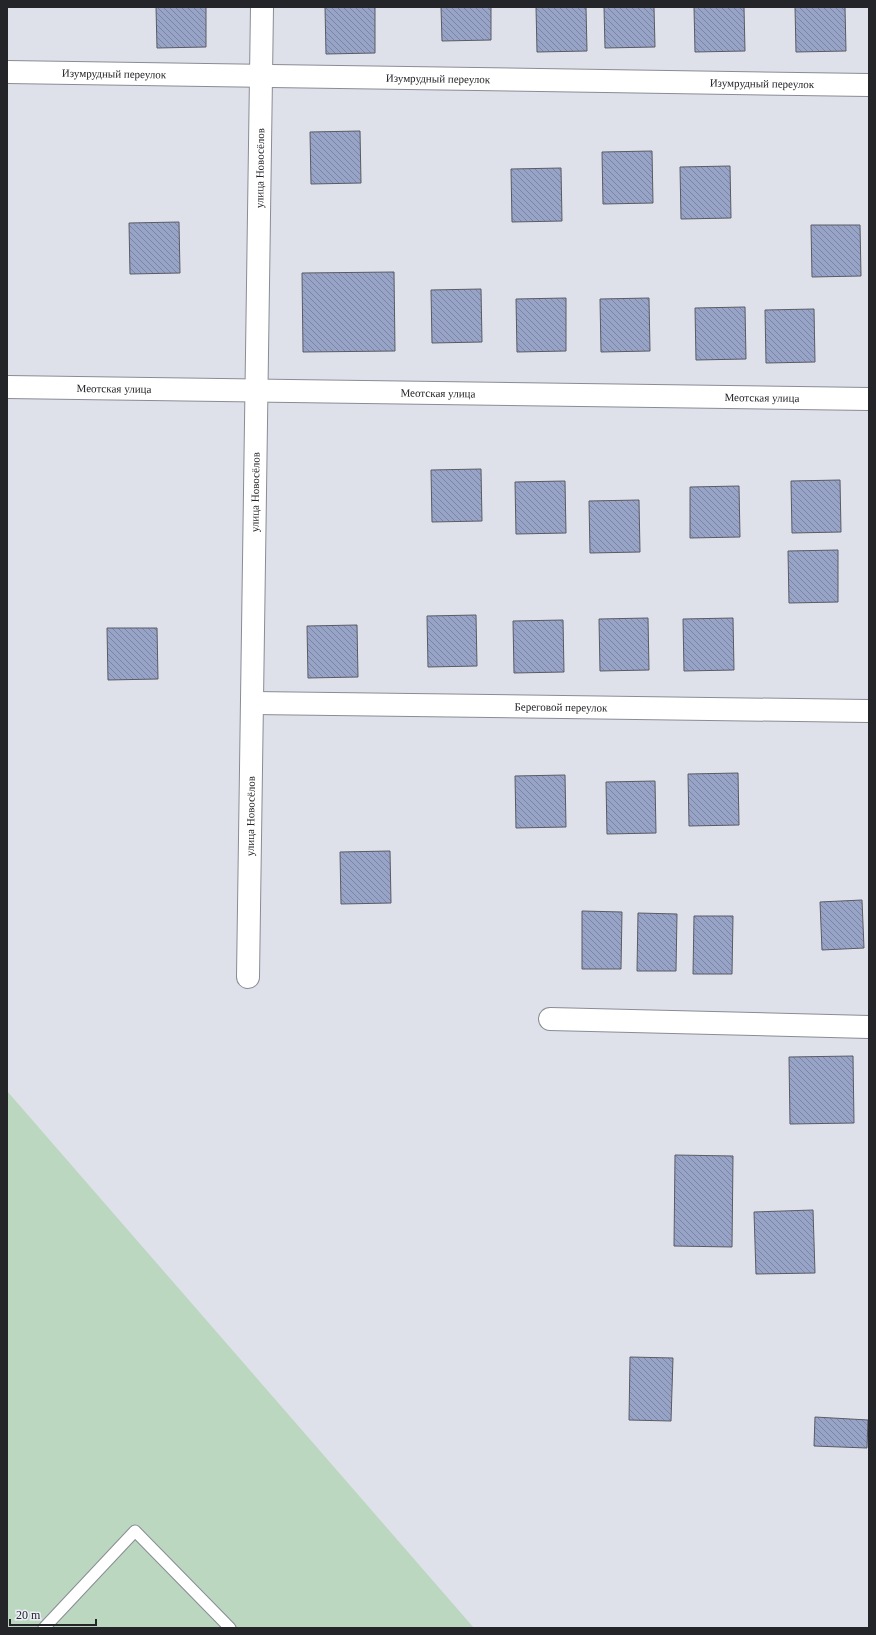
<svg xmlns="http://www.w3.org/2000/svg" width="876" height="1635" viewBox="0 0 876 1635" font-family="'Times New Roman',serif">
<defs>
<pattern id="building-back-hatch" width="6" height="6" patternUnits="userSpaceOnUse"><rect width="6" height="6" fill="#97a3c7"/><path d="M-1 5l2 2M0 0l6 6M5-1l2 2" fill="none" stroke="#7b85a2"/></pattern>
</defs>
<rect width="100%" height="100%" fill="#dee1ea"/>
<path fill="#bbd7bf" d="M7,1091L474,1628H7Z"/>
<path fill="url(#building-back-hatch)" stroke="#5a5c64" d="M156,7H206V47L157,48Z
M325,7H375V53L326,54Z
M441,7H491V40L442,41Z
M536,7H586L587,51L537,52Z
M604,7H654L655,47L605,48Z
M694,7H744L745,51L695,52Z
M795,7H845L846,51L796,52Z
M360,131L361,183L311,184L310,132Z
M652,151L653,203L603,204L602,152Z
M730,166L731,218L681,219L680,167Z
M561,168L562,221L512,222L511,169Z
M179,222L180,273L130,274L129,223Z
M811,225H860L861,276L812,277Z
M394,272L395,351L303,352L302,273Z
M481,289L482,342L432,343L431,290Z
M566,298V351L517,352L516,299Z
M649,298L650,351L601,352L600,299Z
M745,307L746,359L696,360L695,308Z
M814,309L815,362L766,363L765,310Z
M481,469L482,521L432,522L431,470Z
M840,480L841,532L792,533L791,481Z
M565,481L566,533L516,534L515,482Z
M739,486L740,537L690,538V487Z
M639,500L640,552L590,553L589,501Z
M838,550V602L789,603L788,551Z
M476,615L477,666L428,667L427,616Z
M648,618L649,670L600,671L599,619Z
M733,618L734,670L684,671L683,619Z
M563,620L564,672L514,673L513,621Z
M357,625L358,677L308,678L307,626Z
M107,628H157L158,679L108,680Z
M738,773L739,825L689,826L688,774Z
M565,775L566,827L516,828L515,776Z
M655,781L656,833L607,834L606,782Z
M390,851L391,903L341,904L340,852Z
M862,900L864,948L822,950L820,902Z
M582,911L622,912L621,969H582Z
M638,913L677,914L676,971H637Z
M694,916H733L732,974H693Z
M853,1056L854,1123L790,1124L789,1057Z
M675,1155L733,1156L732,1247L674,1246Z
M813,1210L815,1273L756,1274L754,1212Z
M630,1357L673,1358L671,1421L629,1420Z
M815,1417L868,1420L867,1448L814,1446Z"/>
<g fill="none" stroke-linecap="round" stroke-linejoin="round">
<defs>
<path id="lane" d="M44,1628L135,1531L230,1628"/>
<g id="street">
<path id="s1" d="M7,72L869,85"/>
<path id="s2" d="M7,387L869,399"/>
<path id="s3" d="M252,703L869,711"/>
<path id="s4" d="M248,977L262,7"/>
<path d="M550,1019L869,1027"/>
</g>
</defs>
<use href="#lane" stroke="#898c94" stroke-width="13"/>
<use href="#street" stroke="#898c94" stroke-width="24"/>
<use href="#lane" stroke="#fff" stroke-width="11"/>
<use href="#street" stroke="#fff" stroke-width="22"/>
</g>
<g text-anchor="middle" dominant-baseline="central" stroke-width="3" stroke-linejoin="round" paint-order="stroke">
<g font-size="11" fill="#242528" stroke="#ebeef7">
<text stroke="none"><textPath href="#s1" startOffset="107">Изумрудный переулок</textPath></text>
<text stroke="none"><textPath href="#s1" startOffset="431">Изумрудный переулок</textPath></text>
<text stroke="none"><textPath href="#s1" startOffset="755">Изумрудный переулок</textPath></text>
<text stroke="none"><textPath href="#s4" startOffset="809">улица Новосёлов</textPath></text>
<text stroke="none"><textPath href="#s2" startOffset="107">Меотская улица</textPath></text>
<text stroke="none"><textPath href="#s2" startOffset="431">Меотская улица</textPath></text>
<text stroke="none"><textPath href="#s2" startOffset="755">Меотская улица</textPath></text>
<text stroke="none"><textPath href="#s4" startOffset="485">улица Новосёлов</textPath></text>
<text stroke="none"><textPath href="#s3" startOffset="309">Береговой переулок</textPath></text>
<text stroke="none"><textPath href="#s4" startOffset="161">улица Новосёлов</textPath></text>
</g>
</g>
<rect width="876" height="1635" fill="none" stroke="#242528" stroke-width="16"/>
<path d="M10 1619v6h86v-6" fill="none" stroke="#242528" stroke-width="2"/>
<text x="16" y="1619" font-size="12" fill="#242528" stroke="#ebeef7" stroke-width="3" paint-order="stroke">20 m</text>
</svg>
